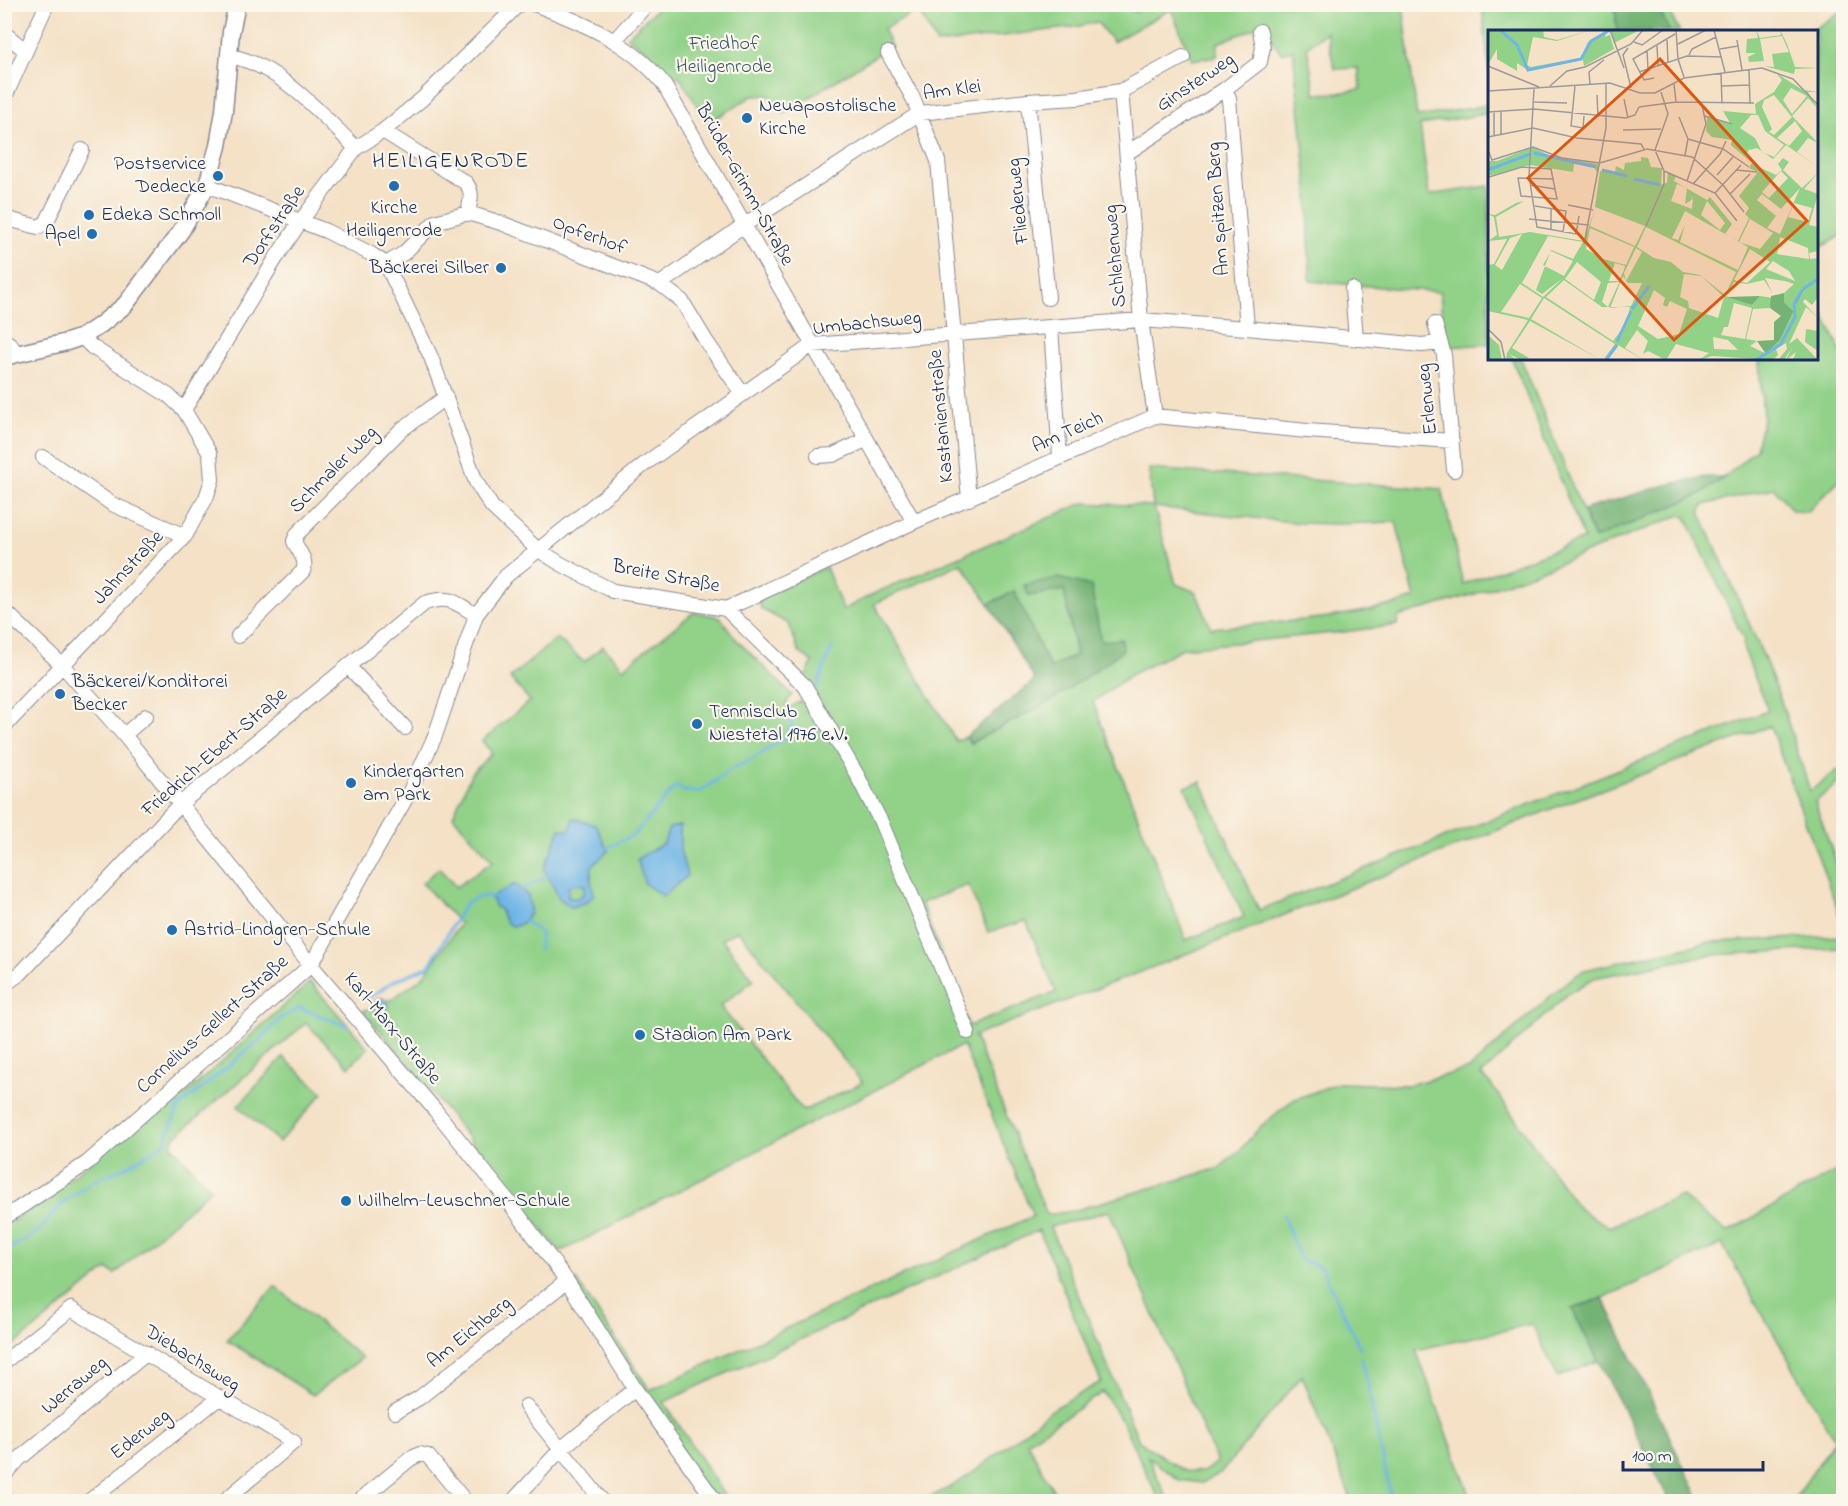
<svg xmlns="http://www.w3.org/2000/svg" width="1848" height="1506" viewBox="0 0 1848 1506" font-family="'Indie Flower',sans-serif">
<rect width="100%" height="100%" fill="#fbf7ec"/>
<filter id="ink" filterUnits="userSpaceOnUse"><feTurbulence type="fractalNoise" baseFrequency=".0167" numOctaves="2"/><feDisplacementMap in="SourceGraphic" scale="12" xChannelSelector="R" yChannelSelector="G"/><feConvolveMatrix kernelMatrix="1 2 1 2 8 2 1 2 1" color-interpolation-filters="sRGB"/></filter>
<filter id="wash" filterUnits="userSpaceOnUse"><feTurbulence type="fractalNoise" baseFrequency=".008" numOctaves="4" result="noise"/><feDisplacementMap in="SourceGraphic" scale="24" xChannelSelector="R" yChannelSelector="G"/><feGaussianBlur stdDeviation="1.35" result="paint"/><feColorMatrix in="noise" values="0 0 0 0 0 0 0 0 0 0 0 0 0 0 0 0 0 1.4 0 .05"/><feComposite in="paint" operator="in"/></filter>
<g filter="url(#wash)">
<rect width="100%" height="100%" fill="#f4e1c6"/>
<path fill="#91d188" stroke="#568073" stroke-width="1.5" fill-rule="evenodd" d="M662,4H1115L1137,12L1141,4L1403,5L1417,117L1489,105V113L1420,125L1429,195L1489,186V344L1449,347L1443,331L1440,292L1310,281L1308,191L1293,50L1281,53L1263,25L1218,43L1217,56L1192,60L1171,9L1113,42L1097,22L1075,27L937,44L918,10L883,29L891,46L783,114L769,95L752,96L708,123L679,76L671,78L649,53L627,37ZM1326,32L1335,69L1358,68L1361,89L1338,93L1315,94L1307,47Z
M1482,5H1615L1617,31L1490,32L1489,72Z
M1657,5H1666L1679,31H1669Z
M1843,10V235L1817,249L1816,32L1811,31Z
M1817,299L1843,356V476L1807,512L1793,511L1774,488L1704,505L1700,512L1763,655L1782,704L1810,791L1843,766V779L1815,802L1843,882V924L1770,726L1556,807L1138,973L974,1036L1047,1215L1072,1211L1219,1168L1240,1150L1261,1126L1293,1100L1338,1083L1408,1085L1469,1069L1564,984L1584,970L1710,942L1843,936V948L1709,955L1594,978L1569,993L1481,1075L1492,1086L1579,1209L1609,1227L1681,1196L1727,1232L1843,1167V1501H1793L1835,1440L1722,1244L1603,1298L1572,1309L1598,1361L1558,1377L1532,1324L1416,1350L1472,1501H1352L1302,1376L1221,1473L1202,1483L1179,1480L1148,1457L1168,1501H1160L1121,1420L1103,1392L1027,1442L1059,1501H918C969,1485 1006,1444 1048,1413C1064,1401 1083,1392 1101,1382L1039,1230L664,1402L728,1501H704L572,1284L576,1280L650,1390L1033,1216L963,1045L560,1252L413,1069L363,1011L390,1000L422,978L460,924L422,883L439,868L456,887L493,861L453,816L471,774L492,753L482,741L530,701L510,678L557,638L584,662L603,646L623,668L694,612L720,617L735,638L792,695L787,702L786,709L804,700L799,688L813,662L799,652L789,624L761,609L758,598L826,567L843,610L873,594L1083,503L1153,506L1149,469L1442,489L1463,584L1584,539L1512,359H1521L1594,539L1697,496L1725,477L1756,449L1763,418L1759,359L1816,358ZM1154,507L1301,523L1338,524L1396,522L1415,598C1349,620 1280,622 1211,628L1196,592L1176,584ZM1680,515L1686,517L1744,640L1743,647L1768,711L1259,910L1201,782L1185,787L1244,917L1186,940L1093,702L1132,674L1183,648L1343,632L1397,625L1398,617L1478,593L1561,563ZM961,563L989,604L1014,591L1050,668L1076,655L1064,590L1029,596L1058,578L1101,642L1049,702L971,743L966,737L956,741L874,604ZM968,885L988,932L1026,921L1056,992L969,1026L921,903ZM738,930L862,1082V1083L803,1111L720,1006L754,980L722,939ZM1109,1211L1217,1462L1203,1472L1184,1471L1139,1441L1050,1227Z
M310,982L368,1048L349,1067L306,1023L174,1138L171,1145L211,1189L115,1274L107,1269L5,1353V1226L52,1193L174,1093L179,1100Z
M283,1057L323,1093L279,1142L238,1106Z
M275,1286L362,1358L313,1395L227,1340Z"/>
<path fill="#74b374" stroke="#487169" stroke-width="1.5" d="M1615,5H1657L1669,31H1617Z
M1705,477H1725L1697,496L1594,539L1583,510L1666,485Z
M1058,578L1091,586L1101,641L1122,639L1123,650L1094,672L1049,702L970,743L966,737L1035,680L989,604L1014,591L1050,668L1076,655L1064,590L1029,596L1024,585Z
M1603,1298L1700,1501H1670L1572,1309Z"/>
<path fill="#70b5e6" stroke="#4672a2" stroke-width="1.5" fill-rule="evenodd" d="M573,818L596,825L608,851L592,866L591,880L594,894L587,902L571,907L559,898L544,869L560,829L568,830L572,825ZM576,884L585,885L584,894L576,899L568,897V887Z
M680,826V849L687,876L663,896L645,884L637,859L664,843L669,828Z
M515,884L528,896C529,901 531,907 530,912C528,920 515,931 507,923C503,920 502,913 500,909L495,907L491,897Z
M374 1005a7 7 0 1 1 14 0a7 7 0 1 1-14 0Z"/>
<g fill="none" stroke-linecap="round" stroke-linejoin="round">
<path stroke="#70b5e6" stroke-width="3" d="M816,689L832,647
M604,849L634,835L676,786L684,791L700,792L730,770L753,759L787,736L792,723L787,714
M518,891L550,875
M525,921L541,933L539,950
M369,998L394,981L429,966L465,904L478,897L494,896
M1283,1215L1300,1259L1321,1267L1360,1348
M4,1252L36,1233L64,1202L90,1183L127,1166L164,1144L179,1107L261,1039L281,1018L300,1008L347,1026
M1362,1359L1392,1502"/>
</g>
</g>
<g filter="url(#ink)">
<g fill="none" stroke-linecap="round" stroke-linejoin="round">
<defs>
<path id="minor" d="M534,4C581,22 630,42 663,83L914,522
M4,33L26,51
M614,41L647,4
M888,53L913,98L938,161L969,499
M229,56C279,64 322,115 356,148
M1225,89L1229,98L1247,328
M1121,91L1141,320L1155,416
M4,99L47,4
M1028,101L1048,298
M383,131L466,183C474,193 470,201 468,213
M1127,153L1225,89L1260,62L1263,47L1260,31
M207,185L326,231L371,254L386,264L431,357L476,482L492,507L537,549L561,564L613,591L726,609L805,686L857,775L881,822L968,1032
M4,218L38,227L46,223L82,150
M386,264L404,253L435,222L468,213L501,223L660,284L682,301L706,341L742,393
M660,284L744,225L920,113L1028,101L1077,98L1121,91L1183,57
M1352,289L1356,339
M1435,324L1444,355L1454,470
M1051,327L1060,458
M4,340L10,344L17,354
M184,410L276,258L300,222L356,148L383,131L422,99L519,4
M818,456L833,455L866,440
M43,457L112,504L185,536
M726,609L914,522L1155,416L1307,431L1452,441
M4,610L63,666L124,735L311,965L435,1110L509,1202L567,1281L635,1389L716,1502
M238,636L303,571C308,559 298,552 294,541L297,534L401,430L446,397
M349,667L405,728
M4,727L185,536L206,498L212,480L210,454L184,410L169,396L92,347L82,337
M124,735L146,716
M4,985L21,973L180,804L425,603C449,595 455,602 476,615
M4,1218L87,1163L311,965L410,791L435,736L476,615L506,576L646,463L812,345L1141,320L1247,328L1422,345L1439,343
M4,1362L71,1309L294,1442L223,1502
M526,1406L603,1502
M395,1412L419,1398L567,1281
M4,1476L19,1459L147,1353
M4,1498L10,1502
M88,1502L219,1398
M358,1502L410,1459L420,1454L428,1456L466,1502
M512,1502L562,1448L635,1389"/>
<path id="major" d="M4,357L67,342L82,337L99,326L125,305L181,231L207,185L218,146L224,111L231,32L237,4"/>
</defs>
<use href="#minor" stroke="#888892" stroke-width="16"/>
<use href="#major" stroke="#888892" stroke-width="19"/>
<use href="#minor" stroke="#fff" stroke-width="14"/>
<use href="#major" stroke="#fff" stroke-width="16"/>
</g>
</g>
<g fill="#1f6fb2" stroke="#fbf7ec" stroke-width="2">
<circle cx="747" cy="118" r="6"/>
<circle cx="218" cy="176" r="6"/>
<circle cx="394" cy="186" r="6"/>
<circle cx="89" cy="215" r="6"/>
<circle cx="92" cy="234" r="6"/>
<circle cx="501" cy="268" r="6"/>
<circle cx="60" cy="694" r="6"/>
<circle cx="697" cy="724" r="6"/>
<circle cx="351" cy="783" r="6"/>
<circle cx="172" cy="930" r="6"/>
<circle cx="640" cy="1035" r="6"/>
<circle cx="346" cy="1201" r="6"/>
</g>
<g text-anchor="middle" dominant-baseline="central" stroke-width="4.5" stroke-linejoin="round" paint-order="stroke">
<g font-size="20" fill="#385868" stroke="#fbf7ec">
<text x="724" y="44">Friedhof<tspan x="724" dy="23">Heiligenrode</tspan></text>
</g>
<g font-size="20" fill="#1b2f5e" stroke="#fbf7ec">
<text transform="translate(1196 83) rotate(-34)">Ginsterweg</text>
<text transform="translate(952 91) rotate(-8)">Am Klei</text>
<text transform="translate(744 185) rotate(61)">Brüder-Grimm-Straße</text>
<text transform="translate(1019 201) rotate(-96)">Fliederweg</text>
<text transform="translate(1219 209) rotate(-94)">Am spitzen Berg</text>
<text transform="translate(275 227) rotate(-56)">Dorfstraße</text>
<text transform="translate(589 236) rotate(21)">Opferhof</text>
<text transform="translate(1116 256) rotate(-95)">Schlehenweg</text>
<text transform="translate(867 324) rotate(-6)">Umbachsweg</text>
<text transform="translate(1428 399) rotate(-96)">Erlenweg</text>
<text transform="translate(942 416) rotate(-95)">Kastanienstraße</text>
<text transform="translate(1068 433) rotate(-24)">Am Teich</text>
<text transform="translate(334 470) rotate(-45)">Schmaler Weg</text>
<text transform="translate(129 568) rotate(-47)">Jahnstraße</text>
<text transform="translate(666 577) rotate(11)">Breite Straße</text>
<text transform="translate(215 753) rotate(-41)">Friedrich-Ebert-Straße</text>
<text transform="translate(213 1025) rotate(-42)">Cornelius-Gellert-Straße</text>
<text transform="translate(392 1029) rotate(50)">Karl-Marx-Straße</text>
<text transform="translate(470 1333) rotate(-39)">Am Eichberg</text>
<text transform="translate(192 1359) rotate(32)">Diebachsweg</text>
<text transform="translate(75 1386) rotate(-40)">Werraweg</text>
<text transform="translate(141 1435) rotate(-38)">Ederweg</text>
</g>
<g font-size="20" fill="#1b2f5e" stroke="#fbf7ec" text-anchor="start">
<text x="759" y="106">Neuapostolische<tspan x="759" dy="23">Kirche</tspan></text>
<text x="206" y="164" text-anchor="end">Postservice<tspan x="206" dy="23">Dedecke</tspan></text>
<text x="394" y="208" text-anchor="middle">Kirche<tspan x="394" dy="23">Heiligenrode</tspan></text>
<text x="101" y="215">Edeka Schmoll</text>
<text x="80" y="234" text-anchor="end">Apel</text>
<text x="489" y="268" text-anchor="end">Bäckerei Silber</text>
<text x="72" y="682">Bäckerei/Konditorei<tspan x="72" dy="23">Becker</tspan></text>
<text x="709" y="712">Tennisclub<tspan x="709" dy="23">Niestetal 1976 e.V.</tspan></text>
<text x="363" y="772">Kindergarten<tspan x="363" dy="23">am Park</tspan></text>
<text x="184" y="930">Astrid-Lindgren-Schule</text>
<text x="652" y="1035">Stadion Am Park</text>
<text x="358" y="1201">Wilhelm-Leuschner-Schule</text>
</g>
<g font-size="22" letter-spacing="1.5" fill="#1b2f5e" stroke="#fbf7ec">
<text x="451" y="162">HEILIGENRODE</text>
</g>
</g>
<g transform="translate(1488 30)">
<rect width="330" height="330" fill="#f4e1c6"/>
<path d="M0,0H55L56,7L69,10L102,0L69,11L45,7L39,35L43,37L93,28L100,12L119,0L117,7L122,5L126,19L96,36L95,30L41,41L29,33V41L9,29V19L1,33ZM123,0H147L148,2L126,13ZM268,0L272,8L293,5L292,0L299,14L307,37L330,38L307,39L306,44L276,36L286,37L284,24L301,22L294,6L272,9L276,31L261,32L260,27L268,23H258L259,9L270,8ZM288,43L315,60L330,62H320L330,79L320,68L304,86L330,113L320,108L309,122L330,137L298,115L285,129L269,118L261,120L263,114L259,124L271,137L288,145L294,140L290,134L295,128L301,132L295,140L314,158L330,143L316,159L330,164L321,195L330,197V221L321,223L322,229L330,228V248L314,259L307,271L305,282L296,272V263L306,254L297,251L277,248L285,264L276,250L259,254L246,252L238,266L264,275L272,266L285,268L282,278L265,279L258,309L269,311L262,316L279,324L292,310L317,257L330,250V267L324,275L317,269L315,272L330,288L318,277L301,314L309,308L330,330H305L308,322L298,330L304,318L296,330H290L299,319L298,313L288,319L290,325L285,330L224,326L211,330L221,323L188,314L178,330L160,321L155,324L160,311L149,300L137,318L156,330L130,315L115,330L127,314L56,268L43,289L113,330L42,291L24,318L41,328L33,330L21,324L28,330H18L19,323L40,290L0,281V235L6,234L19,209L0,211L9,205L6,187L0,184L7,185L28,173L36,171L8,187L11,207L42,202L96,211L106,181L102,196L147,216L157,196L107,177L112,141L127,142L128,136L136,140L137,133L153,131V127L160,128L163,137L174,138L173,154L179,153L180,143L188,146L186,151L219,170L222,167L244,194L237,204L250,211L261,188L257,184L261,178L251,166L270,142L261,138L264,133L243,115L244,110L224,107L218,101L219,87L242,93L235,81L268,84L267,74L286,62L294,50ZM303,58L319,66L304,84L295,70ZM286,65L304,87L286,105L281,102L284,99L274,77L276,70ZM263,85H270L277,101L296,115L286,127L274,122L267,108L252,98ZM307,91L314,101L301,116L289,108ZM293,141L300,148L281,168L274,162ZM189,154L199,158L197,174L205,169L202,165L205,168L204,179L183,171ZM312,158L292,204L279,198L288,186L269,170L274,164L293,179ZM219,171L237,193L232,200L213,185ZM306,173L324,178L320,192L300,187ZM197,181L260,217L250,240L192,212L197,195L190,210L184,208ZM262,189L285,203L272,219L251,212ZM158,197L248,242L237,265L212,245L195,242L183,232L166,228L149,217ZM102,198L146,217L138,235L115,229L98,219ZM34,204L14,240L7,235L22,208ZM60,206L95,212L85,229L63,220L48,260L54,264L75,248L55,267L34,253ZM292,207L320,218L321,229L289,224ZM148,218L154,222L138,251L136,243ZM262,219L282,232L259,253L246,250ZM63,221L85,231L76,246L55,235ZM285,231L301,241L307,251L278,239ZM89,232L113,252L106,270L77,249ZM127,233L137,236L136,240L131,251H121ZM196,244L213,246L236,267L230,288L201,278L200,271L192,267ZM135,246L140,253H154L143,276L122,278ZM76,250L114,277H142L140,291L125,311L58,267ZM131,252V253L120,277L114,272L120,253ZM32,254L54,268L41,288L13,282ZM166,260L177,268L175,275L179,277L182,271L199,279L191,304L170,309L150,296ZM246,273L264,278L257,309L233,305L236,297H240ZM225,307L240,310L250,320L226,319ZM45,117L62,126L111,134L110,144L106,137L86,134L85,142L42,135L0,146V131H9ZM318,299L330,301V321L317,312ZM0,305L11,315L14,330H0Z" fill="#91d188" fill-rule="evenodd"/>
<path d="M330,248L329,251L317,257L292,310L278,324L269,311L286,310V292L293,286L282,278L283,266L296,263V272L305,281L314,259ZM272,266L264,275L239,267Z" fill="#74b374"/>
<path fill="none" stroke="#70b5e6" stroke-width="3" d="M12,0L29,15L40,40L93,29L103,11L122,0M46,123L108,137M0,140L42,124M114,140L139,146M146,149L172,155M315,259L330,249M144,279L161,256M129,312L143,281M118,330L129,315M268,330L293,314L307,287L306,274L314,260"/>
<path fill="none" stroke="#9d9a9c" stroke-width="1.5" d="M122,0L136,38M188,0L190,29L196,47M226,0L237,42M179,10L180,32M249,10L254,40M146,12L154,15L175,0M190,14L218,0M169,16L170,35M140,18L135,25L143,58M232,19L250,16M159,21L160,39M201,25L204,19L228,7M0,36L51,57M261,39L262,74M151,42L199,26L234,27M233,43L234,74M166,48L156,50L145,29L187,4M102,54L101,42L116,30M186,54L188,72M62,56L79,41L97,37L143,14L155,0M87,56L83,96L95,98L96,86M234,56L261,55M46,59L41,146L49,197L88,204L91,186M0,61L122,53L152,63H167L196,48L274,38L305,49L330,75M109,65L110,87M136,69L140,88M46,72L79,73M151,77L188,72L266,73M13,81V104M0,82L46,79L138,88L147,85L151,77M217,86L244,94M191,87L200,109L197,125M135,100L173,99M6,105V81M0,107L45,98L89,108L153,114L156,119M200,109L235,119L261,137M0,120L4,130L45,117L74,128L112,133L159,119L204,127L235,155L256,182M248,140L269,142M176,141L227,163L249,191M229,145L245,127M1,147L34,137L63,139L69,169L33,166L30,148L65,149M199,151L218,94L214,75M205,154L232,124L238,111M42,155L67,159M227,163L253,135M242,164L262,144M80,175L105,180M47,176L78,181L75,202M41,189L101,195M158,196L176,154V141L167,120L180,84L173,62M63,200V178M96,214L118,98V54M0,299L13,312L17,330"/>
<path fill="#de5710" fill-opacity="0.15" stroke="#de5710" stroke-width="3" d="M172,29L319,191L186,310L40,148Z"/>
<rect width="330" height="330" fill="none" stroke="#1b2f5e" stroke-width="3"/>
</g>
<rect width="1848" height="1506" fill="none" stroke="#fbf7ec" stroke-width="24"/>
<path d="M1623 1461v9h140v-9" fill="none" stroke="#1b2f5e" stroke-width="3"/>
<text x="1632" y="1461" font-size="18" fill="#1b2f5e" stroke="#fbf7ec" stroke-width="4.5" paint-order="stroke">100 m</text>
</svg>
